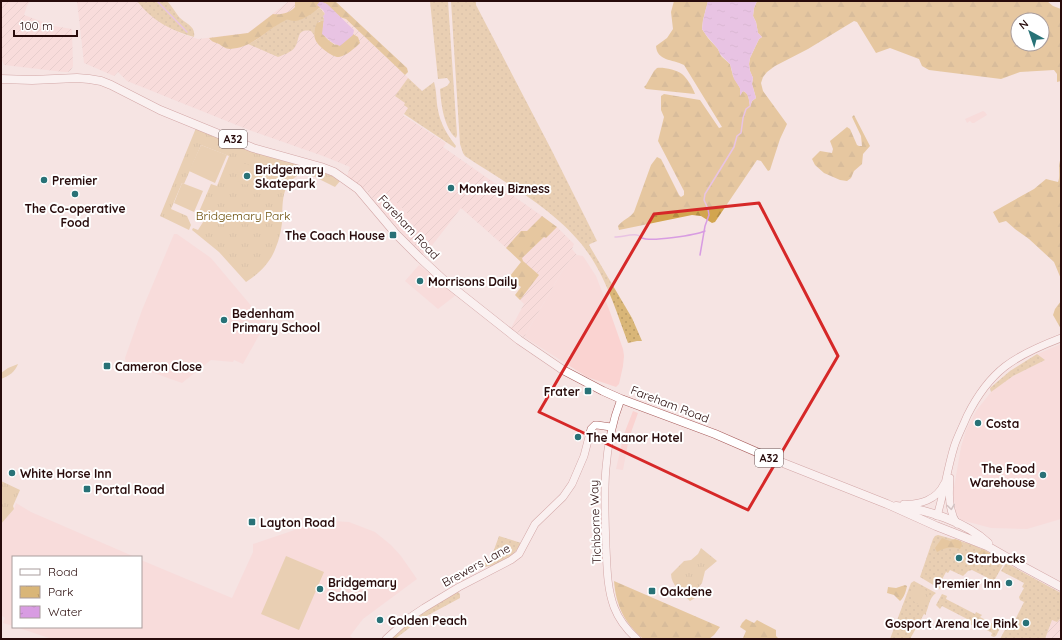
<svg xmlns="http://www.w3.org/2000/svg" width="1062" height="640" viewBox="0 0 1062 640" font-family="Quicksand,sans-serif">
<defs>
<pattern id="industrial-furrows" width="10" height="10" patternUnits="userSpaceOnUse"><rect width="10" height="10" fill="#fad3d1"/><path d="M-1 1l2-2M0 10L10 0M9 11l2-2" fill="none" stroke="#d6b4b2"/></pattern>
<pattern id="grass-dots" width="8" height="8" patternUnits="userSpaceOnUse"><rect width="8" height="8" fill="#d9b678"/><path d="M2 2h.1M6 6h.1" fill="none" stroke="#ba9b66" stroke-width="1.8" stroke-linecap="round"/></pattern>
<pattern id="forest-firs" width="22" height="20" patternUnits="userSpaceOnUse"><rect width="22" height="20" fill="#d2a54f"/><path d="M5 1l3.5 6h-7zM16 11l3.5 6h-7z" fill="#b48d44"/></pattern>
<pattern id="park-tufts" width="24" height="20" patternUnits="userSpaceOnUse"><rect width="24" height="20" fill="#d9b678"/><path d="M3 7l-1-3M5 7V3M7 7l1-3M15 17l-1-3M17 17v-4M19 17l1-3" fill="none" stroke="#ba9b66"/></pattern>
<pattern id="water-ripples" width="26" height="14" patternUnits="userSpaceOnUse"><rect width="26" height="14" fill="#d89ce2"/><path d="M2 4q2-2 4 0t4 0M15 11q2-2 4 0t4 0" fill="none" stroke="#b985c1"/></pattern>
</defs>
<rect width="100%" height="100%" fill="#f6e4e3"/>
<path fill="#fad3d1" d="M983,111L985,112L987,115L974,123H972L970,121L967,123L965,119Z
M395,201L409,215L414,230L406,237L382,210L389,204Z
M174,234H177L211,258L258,314L267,321L243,364L234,360L233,362L211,360L182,383L126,363L125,358L142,310Z
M577,255L583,256L596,276L610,312L623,349L624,356L623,366L619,384L616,387L587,377L524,337L565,266L570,260Z
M419,265L456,295L438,309L405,281Z
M1061,344V519L1027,529L991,528L961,520L956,512L953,493L961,447L966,430L976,411L991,392L996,387L1013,376L1044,360L1037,354Z
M633,411L638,413L629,438L623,470L616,469L624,434Z
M16,503L31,512L135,557H13V626L3,623L5,618L1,615V524L14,509Z
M334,521L349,522L375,532L391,545L401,556L417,579L363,619L350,636L354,639H52L16,627H141V560L232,598L253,552V544L318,522Z"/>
<path fill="url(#industrial-furrows)" d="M1,1H30L27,6L24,15L54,26L72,29L73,66L71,70L68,72H64L4,65L1,58Z
M77,1H137L141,6L180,33L198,39L248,33L289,1H327L422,91L403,115L446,143L443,147L542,216L543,220L557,227L574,244L572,249L577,255L570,260L565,266L524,337L511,328L524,304L520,300L538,276L461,208L427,252L423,254L406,237L414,230L409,215L395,201L389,204L382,210L367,191L347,176L350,167L323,156L249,130L127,81L118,72L114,76L84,63Z
M1061,618V639H1045L1052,620H1058Z"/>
<path fill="url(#grass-dots)" d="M137,1H167C172,6 175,12 179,17C186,24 196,26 194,37C172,31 151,20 137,1Z
M430,1H448L457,135L456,138C444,128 441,104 440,89L447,86L450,82L447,78L438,79Z
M451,1H476V5L551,149L597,241L590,244L589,245L632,318L642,341H637L628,343C618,316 609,287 594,262C566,215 510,186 465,156L463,153L460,144Z
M320,8L325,14L323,17L324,18V21H319L315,28L314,35L311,31C296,28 300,40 295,47C292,52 283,55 278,57L248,44L256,40L282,21L288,19L299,20Z
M408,78L422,91L434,82C437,92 436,101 438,110C440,123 448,136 456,146L455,148L404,114L408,108L404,105L405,103L395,96Z
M1037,354L1045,360L1013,376L991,392L990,388L1010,371Z
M938,535L974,545L1000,559L1004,563L994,581L972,570L968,571L963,576L950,570L948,573L946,572L939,585L941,587L940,589L920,577L933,539L935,536Z
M499,536L521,543C515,557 495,568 480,567L491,558Z
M1006,563L1061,593V618L1057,622L1052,620L1045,639H1000L1007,626L1011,628L1024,602L1020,600L1019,597L1024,588L1022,587L1024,583L1001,571Z
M914,581L936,593C929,598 929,606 926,613V615L924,614L910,639H890L911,583Z
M458,592L460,594V598L421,619L395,639H391C409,619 434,603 458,592Z
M942,594L947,596L946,599L975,614L976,612L982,615L980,617L997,626L999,624H1000L1001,626L996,636L994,637L991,636L992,633L976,624L975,627L970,624L971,621L942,606L940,609L936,605Z"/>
<path fill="url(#forest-firs)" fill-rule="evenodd" d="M295,1L307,2L335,1L407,68L408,72L405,75L346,19L340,17L325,3C319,9 303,21 295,21C291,21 289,19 286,20C267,29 253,48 230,49C226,49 222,46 219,44C214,42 212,42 209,38L248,33L273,14C281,15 290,13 295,7Z
M674,1H708L703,20L702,29L708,38L718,49L721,56L730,64L733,76L740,88V95L743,91C749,93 749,100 750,106L752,101L756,98L752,84L753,78L750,71L749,64L750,58L759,39L762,37L758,33L756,22L753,16L754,8L757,1H1047L1053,6L1061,9V81L1057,82V74L1054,70L1020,72L1001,79L929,70L922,66L919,59L890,48L876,53L857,22L854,21L808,49L775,66L767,72L763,77L761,83L763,91L787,124L780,139L770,170L768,171L761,161L757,160L715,222L712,223L701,216L692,215L619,230L618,226C622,220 630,218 634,212L651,165L657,157L661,159L679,195L681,197L684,195V191L658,141L664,117L661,110V96L664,94L700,100L719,128L722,127L684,65C672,59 657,61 656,46L667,38L673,29L671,12ZM1018,20H1042V44H1018Z
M321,21H324C321,35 324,37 335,45L344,42L353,34L358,37L360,43C355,48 346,56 339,57C333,58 318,46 316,41C313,36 314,28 317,23Z
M657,68C663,67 677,70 682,74C687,78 693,88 695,94L646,89L644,87L646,85L654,71Z
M854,115L870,146L863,154L862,164L854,171L851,178L847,181L840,180L824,173L815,165L812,159L820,151L832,153L833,149L830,141L847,127L850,129L857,145L859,146H862L861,136L852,117Z
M1061,158V279L1054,262L1029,239L1015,229L1006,221L999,223L993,212L1034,189L1046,179L1058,182C1061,175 1057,166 1061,158Z
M542,216L557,227L546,238L544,237L522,258L523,261L539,275L520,300L515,295L521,287L515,283L512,286L506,281L521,262L506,248L521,231H527Z
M1061,301V329L1053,315L1055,309Z
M942,538L950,541L955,539L961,541L962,545L960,549C951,546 944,548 937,552L935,548Z
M983,549L991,554L987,556L989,561L988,564L979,562L975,558L977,554Z
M614,581L720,627L714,635L709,639H643C624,622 616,606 614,581Z
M905,585L907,586C906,591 904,598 900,601L894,595L887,593L888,587L896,588Z
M746,619L754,623L757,620L776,630V636L779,639L743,638L746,631L740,627L742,623Z"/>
<path fill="url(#park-tufts)" d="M196,128L202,129L335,176L340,181L335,187L313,176L311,177L301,174C280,183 283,204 282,223C281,231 279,240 276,247C271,262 259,274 246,282L219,252L192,230L193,228L198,230L205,219L198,214L211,184L217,186L229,156L201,145L184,184L182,183L171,209L187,216L191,225L189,230L160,216Z
M18,364C15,372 9,376 1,379V373L8,368Z
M1,481L20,490L13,506L14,509L1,524Z
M701,548L717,561L705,571L702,583L696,591L695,598L690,601C682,593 671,585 671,574L684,561L691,560L698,554Z
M912 596a8 8 0 1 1 16 0a8 8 0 1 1-16 0Z"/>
<path fill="#d9b678" d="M201,145L227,155L215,183L189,171Z
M236,164H247L258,171L256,178L246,185L237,181L239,174L234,168Z
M182,183L203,191L194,212L174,203Z
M286,556L324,572L299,630L261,614Z"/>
<path fill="url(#water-ripples)" d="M320,1L327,4L354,30L353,35L340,46L333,43L322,34L324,18L323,16L325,14L323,10L317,5Z
M708,1H757L754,8L753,16L756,22L758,33L762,37L759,39L750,58L749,64L750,71L753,78L752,84L756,98L752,101L750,107C749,101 749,93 743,91L740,96V88L734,79L730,64L720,54L718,49L706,35L702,29L703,20Z"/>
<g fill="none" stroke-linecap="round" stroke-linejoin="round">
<path stroke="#d89ce2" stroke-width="1.5" d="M157,1L187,32
M615,237C622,237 630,234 637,235C639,235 640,237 642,238C651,242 696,235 705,231
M700,255L705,226L709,215L708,209L704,200L705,194L734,147L737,136L741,133L743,118L746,109L750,106"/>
<defs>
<path id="secondary" d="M621,399C602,448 604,495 606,547C607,567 607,588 614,607C619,620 627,630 637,639
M950,478C949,493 948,510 957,524
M904,504C919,505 937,500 944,484
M937,516C944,493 947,470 954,447C957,437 963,426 967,416C990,370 1014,356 1061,338
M386,639L409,618L424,608L459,587L511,560L519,554L535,524L563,497L572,484L584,456L591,429L595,425H597L611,427"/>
<path id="primary" d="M1,79L32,80L77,78L89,79L101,81L111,85L160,110L253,148L321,167L334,172L358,189L396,234L420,258L447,283L519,340L563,370L603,391L621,399L715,434L768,457L887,504L936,526L987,546L1022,566L1061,587
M896,506C926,509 966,522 988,543"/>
</defs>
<use href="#secondary" stroke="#a85d5c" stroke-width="8"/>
<use href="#primary" stroke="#a85d5c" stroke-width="9"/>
<use href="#secondary" stroke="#fff" stroke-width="7"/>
<use href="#primary" stroke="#fff" stroke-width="8"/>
</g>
<defs><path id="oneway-chevron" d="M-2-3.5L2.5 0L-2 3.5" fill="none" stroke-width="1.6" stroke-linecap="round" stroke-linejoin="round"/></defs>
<use stroke="#a99d9d" href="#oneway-chevron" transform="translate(951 507) rotate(82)"/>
<path d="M0 0H1062V640H0ZM759,203L838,356L748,510L539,412L654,214Z" fill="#f6e4e3" fill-opacity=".55" fill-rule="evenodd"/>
<path fill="none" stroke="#d62828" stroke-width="3" stroke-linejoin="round" d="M759,203L838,356L748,510L539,412L654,214Z"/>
<g fill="#287277" stroke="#fff" stroke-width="1.5">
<circle cx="247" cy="176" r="4"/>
<circle cx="44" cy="180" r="4"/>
<circle cx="451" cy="188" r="4"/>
<circle cx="75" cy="194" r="4"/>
<rect x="389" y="231" width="8" height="8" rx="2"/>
<circle cx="420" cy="281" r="4"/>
<circle cx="224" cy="320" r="4"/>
<rect x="103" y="362" width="8" height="8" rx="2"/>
<rect x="584" y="387" width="8" height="8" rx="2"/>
<circle cx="978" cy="423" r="4"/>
<circle cx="578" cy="437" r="4"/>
<circle cx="12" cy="473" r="4"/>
<circle cx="1043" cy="475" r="4"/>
<rect x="83" y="485" width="8" height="8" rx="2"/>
<rect x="248" y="518" width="8" height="8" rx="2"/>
<circle cx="959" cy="558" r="4"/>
<circle cx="1009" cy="583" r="4"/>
<circle cx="320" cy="589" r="4"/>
<rect x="648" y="587" width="8" height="8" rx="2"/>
<circle cx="380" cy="620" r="4"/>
<circle cx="1026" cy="623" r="4"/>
</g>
<g text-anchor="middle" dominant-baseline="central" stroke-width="4" stroke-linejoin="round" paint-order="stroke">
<g fill="#fff" stroke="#685454" stroke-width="1">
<rect x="219" y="130" width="28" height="18" rx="3"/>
<rect x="755" y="449" width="28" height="18" rx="3"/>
</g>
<g font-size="11" font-weight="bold" fill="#280b0b">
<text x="233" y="139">A32</text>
<text x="769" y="458">A32</text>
</g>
<g font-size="12" font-weight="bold" fill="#280b0b" stroke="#fff" text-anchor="start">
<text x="255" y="169">Bridgemary<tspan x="255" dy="14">Skatepark</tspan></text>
<text x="52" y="180">Premier</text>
<text x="459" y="188">Monkey Bizness</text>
<text x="75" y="208" text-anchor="middle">The Co-operative<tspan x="75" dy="14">Food</tspan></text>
<text x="385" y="235" text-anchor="end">The Coach House</text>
<text x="428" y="281">Morrisons Daily</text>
<text x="232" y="313">Bedenham<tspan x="232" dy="14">Primary School</tspan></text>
<text x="115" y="366">Cameron Close</text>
<text x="580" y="391" text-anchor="end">Frater</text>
<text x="986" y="423">Costa</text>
<text x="586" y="437">The Manor Hotel</text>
<text x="1035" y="468" text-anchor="end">The Food<tspan x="1035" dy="14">Warehouse</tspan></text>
<text x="20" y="473">White Horse Inn</text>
<text x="95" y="489">Portal Road</text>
<text x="260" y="522">Layton Road</text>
<text x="967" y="558">Starbucks</text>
<text x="328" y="582">Bridgemary<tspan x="328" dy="14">School</tspan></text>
<text x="1001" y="583" text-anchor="end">Premier Inn</text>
<text x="660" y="591">Oakdene</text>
<text x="388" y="620">Golden Peach</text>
<text x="1018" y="623" text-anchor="end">Gosport Arena Ice Rink</text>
</g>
<g font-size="12" fill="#6e500c" stroke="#fff">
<text x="243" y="215">Bridgemary Park</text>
</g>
<g font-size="12" fill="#280b0b" stroke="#fff">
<text transform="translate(409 227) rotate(47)">Fareham Road</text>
<text transform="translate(670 404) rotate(21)">Fareham Road</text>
<text transform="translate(595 522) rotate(-92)">Tichborne Way</text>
<text transform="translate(476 565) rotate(-29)">Brewers Lane</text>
</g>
</g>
<rect width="1062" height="640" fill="none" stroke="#280b0b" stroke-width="4"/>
<rect x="12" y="556" width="130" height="72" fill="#ffffff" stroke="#a99d9d"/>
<rect x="20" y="569" width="20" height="6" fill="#ffffff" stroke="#a99d9d"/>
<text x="48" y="576" font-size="12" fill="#280b0b">Road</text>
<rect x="20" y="586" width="20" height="12" fill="url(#park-tufts)" stroke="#a99d9d"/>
<text x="48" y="596" font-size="12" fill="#280b0b">Park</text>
<rect x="20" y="606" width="20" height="12" fill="url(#water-ripples)" stroke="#a99d9d"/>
<text x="48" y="616" font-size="12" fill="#280b0b">Water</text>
<g transform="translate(1030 32) rotate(320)"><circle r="19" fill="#ffffff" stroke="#a99d9d"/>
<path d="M0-3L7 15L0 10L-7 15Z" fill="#287277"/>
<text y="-6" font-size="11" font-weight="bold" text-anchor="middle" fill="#280b0b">N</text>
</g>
<path d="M14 30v6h63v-6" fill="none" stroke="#280b0b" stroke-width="2"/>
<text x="20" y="30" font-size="12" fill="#280b0b" stroke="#ffffff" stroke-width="3" paint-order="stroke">100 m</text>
</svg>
